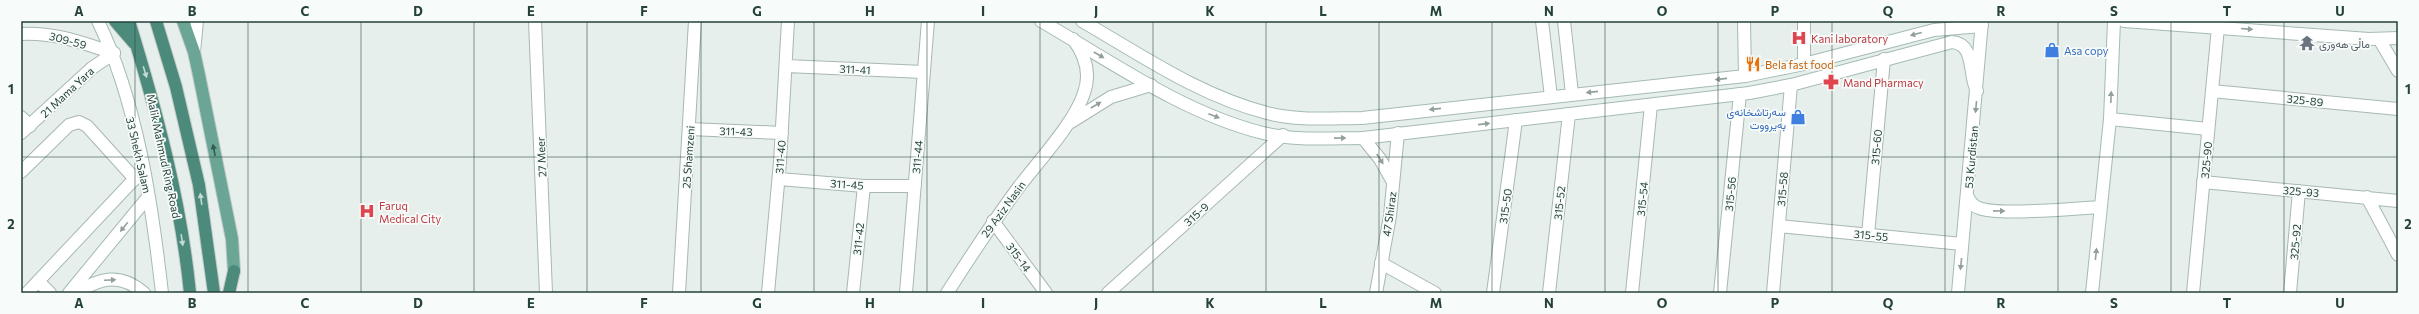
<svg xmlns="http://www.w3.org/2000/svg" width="2419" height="314" viewBox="0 0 2419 314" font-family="Commissioner,Vazirmatn,sans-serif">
<rect width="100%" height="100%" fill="#e6efeb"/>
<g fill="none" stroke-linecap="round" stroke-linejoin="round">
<defs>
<path id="minor" d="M1542,21L1551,97
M1564,21L1572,94
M1804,21V64
M21,34C55,32 82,43 114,53
M2379,39L2398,71
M786,66L924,72
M2212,91L2398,109
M21,117L30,126
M690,129L782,133
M779,179L864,186H915
M2203,182L2398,201
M2367,197L2398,255
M993,221L1046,293
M1779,226L1962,244
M1868,235L1884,59
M1381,263L1435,293
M38,281L50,293
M27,293L141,172
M679,293L695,21
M768,293L780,162L788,21
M853,293L864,186
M906,293L928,21
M1108,293L1283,135
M1493,293L1516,120
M1549,293L1569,114
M1632,293L1651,105
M1720,293L1740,94
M1773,293L1791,85
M2193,293L2218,27
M2290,293L2299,191"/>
<path id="tertiary" d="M535,21L546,293
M1744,21L1745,76
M1071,122L1111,97L1151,85
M21,133L92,68L114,53
M1363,138L1380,159L1393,182
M21,172L69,125L79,122L87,126L135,179
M947,293C970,257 993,222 1018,188C1037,163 1075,122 1084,93C1091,74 1085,55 1073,39
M1376,293L1390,216L1398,133"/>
<path id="secondary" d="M98,21C137,102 152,204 162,293
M1041,21C1112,62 1183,113 1263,133C1295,141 1330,138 1363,138L1749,93L1791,85L1952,42C1976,44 1968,75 1977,91
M1082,21C1141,55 1200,96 1267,113C1297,121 1331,118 1362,118L1745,76L1804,64L1934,30L1982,26
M2124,21L2369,39L2398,38
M194,52L197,21
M2110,119L2208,129
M1967,195C1969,201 1972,206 1979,208C1999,216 2076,208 2101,207
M69,293L148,197
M76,293C100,278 120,272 144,293
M1958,293L1982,21
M2092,293L2110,119L2114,21"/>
<path id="primary" d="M183,21L194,52L199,75L232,239L234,271"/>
<path id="trunk" d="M115,21L134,43
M129,21C156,109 181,201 190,293
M156,21L176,87L199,185L214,293
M229,293L234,271"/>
</defs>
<use href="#minor" stroke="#a8b8b2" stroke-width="14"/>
<use href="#tertiary" stroke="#a8b8b2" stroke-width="14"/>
<use href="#secondary" stroke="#a4bbb3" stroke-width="14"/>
<use href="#primary" stroke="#c2cac8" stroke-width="14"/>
<use href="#trunk" stroke="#c2cac8" stroke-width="14"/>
<use href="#minor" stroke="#fff" stroke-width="12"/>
<use href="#tertiary" stroke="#fff" stroke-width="12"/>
<use href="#secondary" stroke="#fff" stroke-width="12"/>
<use href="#primary" stroke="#6aa596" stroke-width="12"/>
<use href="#trunk" stroke="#4c8a7c" stroke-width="12"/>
</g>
<defs><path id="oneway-solid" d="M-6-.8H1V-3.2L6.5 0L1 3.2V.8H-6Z"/></defs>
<g fill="#92a09c">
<use href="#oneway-solid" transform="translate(2247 29) rotate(5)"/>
<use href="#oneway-solid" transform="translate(1916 34) rotate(165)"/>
<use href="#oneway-solid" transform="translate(1099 55) rotate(30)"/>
<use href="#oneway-solid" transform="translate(1721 79) rotate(174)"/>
<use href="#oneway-solid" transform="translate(1592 92) rotate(174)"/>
<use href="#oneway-solid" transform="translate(2111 97) rotate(-88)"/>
<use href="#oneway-solid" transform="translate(1096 105) rotate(-30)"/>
<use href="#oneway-solid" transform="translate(1976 107) rotate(95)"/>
<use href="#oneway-solid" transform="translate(1435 109) rotate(174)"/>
<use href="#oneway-solid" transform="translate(1214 116) rotate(21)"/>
<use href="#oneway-solid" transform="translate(1484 124) rotate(-6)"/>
<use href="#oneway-solid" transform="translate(1340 138) rotate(-1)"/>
<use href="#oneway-solid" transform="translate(1380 159) rotate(57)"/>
<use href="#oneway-solid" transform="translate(1999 211) rotate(1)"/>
<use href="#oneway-solid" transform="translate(124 227) rotate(129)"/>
<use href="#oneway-solid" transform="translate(2096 254) rotate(-84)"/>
<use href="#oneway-solid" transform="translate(1961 264) rotate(96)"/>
<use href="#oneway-solid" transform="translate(110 280) rotate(-2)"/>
</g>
<g fill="#c4d9d4">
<use href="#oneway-solid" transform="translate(145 72) rotate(73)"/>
<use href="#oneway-solid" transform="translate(201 199) rotate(-98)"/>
<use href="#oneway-solid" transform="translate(182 240) rotate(81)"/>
</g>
<use fill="#365b51" href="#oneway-solid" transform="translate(214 150) rotate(-101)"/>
<path fill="none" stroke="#24423a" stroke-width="1" stroke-opacity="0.55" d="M135,21V293M248,21V293M361,21V293M474,21V293M587,21V293M701,21V293M814,21V293M927,21V293M1040,21V293M1153,21V293M1266,21V293M1379,21V293M1492,21V293M1605,21V293M1718,21V293M1832,21V293M1945,21V293M2058,21V293M2171,21V293M2284,21V293M21,157H2398"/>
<defs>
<symbol id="hospital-bare" viewBox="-9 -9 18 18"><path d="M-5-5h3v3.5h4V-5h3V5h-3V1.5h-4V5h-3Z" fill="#e0444e" stroke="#f7fbf9" stroke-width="2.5" paint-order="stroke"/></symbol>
<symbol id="temple-bare" viewBox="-9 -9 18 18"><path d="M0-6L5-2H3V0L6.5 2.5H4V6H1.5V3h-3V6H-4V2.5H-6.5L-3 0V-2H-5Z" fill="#6b7280" stroke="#f7fbf9" stroke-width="2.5" paint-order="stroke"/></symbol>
<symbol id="shop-bare" viewBox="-9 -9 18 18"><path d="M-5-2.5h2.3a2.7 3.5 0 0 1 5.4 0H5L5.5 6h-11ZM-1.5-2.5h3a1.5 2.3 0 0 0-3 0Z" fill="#3f7fe0" stroke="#f7fbf9" stroke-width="2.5" paint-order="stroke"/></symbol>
<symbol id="restaurant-bare" viewBox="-9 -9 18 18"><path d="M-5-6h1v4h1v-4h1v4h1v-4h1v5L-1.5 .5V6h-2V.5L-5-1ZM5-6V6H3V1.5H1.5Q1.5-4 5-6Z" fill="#e8710a" stroke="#f7fbf9" stroke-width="2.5" paint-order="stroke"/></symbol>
<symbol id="pharmacy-bare" viewBox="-9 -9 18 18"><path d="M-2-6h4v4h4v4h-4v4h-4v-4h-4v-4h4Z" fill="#e0444e" stroke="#f7fbf9" stroke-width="2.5" paint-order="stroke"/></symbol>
</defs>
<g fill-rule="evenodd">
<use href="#hospital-bare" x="1788" y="27" width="22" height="22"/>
<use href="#temple-bare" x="2296" y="32" width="22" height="22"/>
<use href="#shop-bare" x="2041" y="39" width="22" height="22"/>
<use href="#restaurant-bare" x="1742" y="53" width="22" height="22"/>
<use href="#pharmacy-bare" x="1820" y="71" width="22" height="22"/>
<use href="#shop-bare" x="1787" y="106" width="22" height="22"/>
<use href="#hospital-bare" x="356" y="200" width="22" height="22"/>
</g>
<g text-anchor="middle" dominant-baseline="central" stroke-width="3.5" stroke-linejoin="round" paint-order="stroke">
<g font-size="11" fill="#be3a42" stroke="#f7fbf9" text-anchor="start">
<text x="1811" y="38">Kani laboratory</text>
<text x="1843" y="82">Mand Pharmacy</text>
<text x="379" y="205">Faruq<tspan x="379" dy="13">Medical City</tspan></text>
</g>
<g font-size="11" fill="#24423a" stroke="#f7fbf9">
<text transform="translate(68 40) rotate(15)">309-59</text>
<text transform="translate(855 69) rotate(3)">311-41</text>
<text transform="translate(67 92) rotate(-43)">21 Mama Yara</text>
<text transform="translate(2305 100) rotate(6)">325-89</text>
<text transform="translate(736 131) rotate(2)">311-43</text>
<text transform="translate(1876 147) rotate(-85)">315-60</text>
<text transform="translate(139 155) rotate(77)">33 Shekh Salam</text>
<text transform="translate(164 156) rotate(78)">Malik Mahmud Ring Road</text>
<text transform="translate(541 157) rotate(-93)">27 Meer</text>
<text transform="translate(688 157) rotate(-86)">25 Shamzeni</text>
<text transform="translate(780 157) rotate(-86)">311-40</text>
<text transform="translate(917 157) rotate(-85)">311-44</text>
<text transform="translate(1971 157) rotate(-85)">53 Kurdistan</text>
<text transform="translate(2206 160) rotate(-85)">325-90</text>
<text transform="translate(847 184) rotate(4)">311-45</text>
<text transform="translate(1782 189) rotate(-85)">315-58</text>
<text transform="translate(2301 191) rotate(5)">325-93</text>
<text transform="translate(1730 194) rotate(-84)">315-56</text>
<text transform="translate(1642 199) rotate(-84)">315-54</text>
<text transform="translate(1559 203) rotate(-84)">315-52</text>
<text transform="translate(1505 206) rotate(-82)">315-50</text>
<text transform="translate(1003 209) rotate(-54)">29 Aziz Nasin</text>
<text transform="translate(1196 214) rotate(-42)">315-9</text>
<text transform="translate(1389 214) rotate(-82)">47 Shiraz</text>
<text transform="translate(1871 235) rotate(6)">315-55</text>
<text transform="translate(858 239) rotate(-84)">311-42</text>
<text transform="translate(2295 242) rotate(-85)">325-92</text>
<text transform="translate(1019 257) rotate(54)">315-14</text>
</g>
<g font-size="11" fill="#5b616d" stroke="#f7fbf9" text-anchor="start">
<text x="2319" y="43">ماڵی هەوری</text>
</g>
<g font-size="11" fill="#366cbe" stroke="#f7fbf9" text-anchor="start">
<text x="2064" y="50">Asa copy</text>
<text x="1786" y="111" text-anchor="end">سەرتاشخانەی<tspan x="1786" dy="13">بەیرووت</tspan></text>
</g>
<g font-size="11" fill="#c56008" stroke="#f7fbf9" text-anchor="start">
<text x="1765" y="64">Bela fast food</text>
</g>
</g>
<rect width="2419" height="314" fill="none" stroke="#f7fbf9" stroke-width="44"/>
<rect x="22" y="22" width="2375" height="270" fill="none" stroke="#24423a" stroke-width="1.5"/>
<g font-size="13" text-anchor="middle" font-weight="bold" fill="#24423a">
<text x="79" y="16">A</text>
<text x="192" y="16">B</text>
<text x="305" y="16">C</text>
<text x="418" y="16">D</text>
<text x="531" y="16">E</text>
<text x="644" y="16">F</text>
<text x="757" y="16">G</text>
<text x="870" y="16">H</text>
<text x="983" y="16">I</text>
<text x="1096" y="16">J</text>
<text x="1210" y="16">K</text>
<text x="1323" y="16">L</text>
<text x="1436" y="16">M</text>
<text x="1549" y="16">N</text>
<text x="1662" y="16">O</text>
<text x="1775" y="16">P</text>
<text x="1888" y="16">Q</text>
<text x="2001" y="16">R</text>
<text x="2114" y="16">S</text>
<text x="2227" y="16">T</text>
<text x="2340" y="16">U</text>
<text x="11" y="94">1</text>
<text x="2408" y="94">1</text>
<text x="11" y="229">2</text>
<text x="2408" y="229">2</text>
<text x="79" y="308">A</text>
<text x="192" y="308">B</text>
<text x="305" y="308">C</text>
<text x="418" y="308">D</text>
<text x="531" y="308">E</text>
<text x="644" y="308">F</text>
<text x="757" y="308">G</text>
<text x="870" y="308">H</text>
<text x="983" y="308">I</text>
<text x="1096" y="308">J</text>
<text x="1210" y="308">K</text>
<text x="1323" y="308">L</text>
<text x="1436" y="308">M</text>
<text x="1549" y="308">N</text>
<text x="1662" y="308">O</text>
<text x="1775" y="308">P</text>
<text x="1888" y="308">Q</text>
<text x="2001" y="308">R</text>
<text x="2114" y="308">S</text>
<text x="2227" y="308">T</text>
<text x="2340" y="308">U</text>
</g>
</svg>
